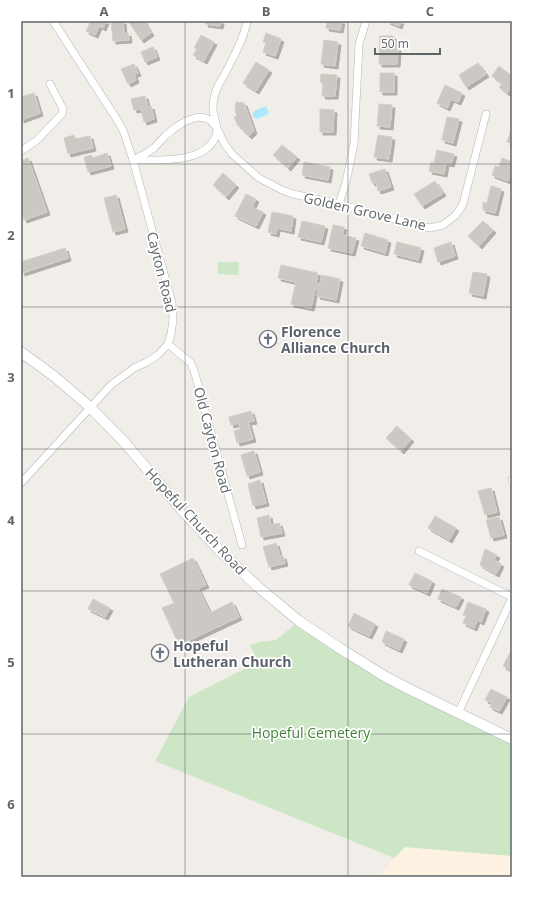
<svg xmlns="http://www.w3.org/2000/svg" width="533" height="898" viewBox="0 0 533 898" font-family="'Open Sans',sans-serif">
<defs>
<filter id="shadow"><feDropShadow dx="3" dy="3" stdDeviation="0" flood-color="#0004"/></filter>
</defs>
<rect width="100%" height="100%" fill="#f1ede8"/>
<path fill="#fdf1e1" d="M405,847L512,856V877H379L394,858Z"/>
<path fill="#cde7c6" d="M218,262H239L238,275L218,274Z
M299,621L341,649L512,739V856L405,847L394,858L155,761L189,697L258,662L250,645L260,642L276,640Z"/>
<path fill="#ade9fc" d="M266,106L269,114L257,119L253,117V113L254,111Z"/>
<path fill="#ccc8c4" stroke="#d5cec6" filter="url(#shadow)" d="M91,21H106L103,28L99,26L95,35L86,31Z
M111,21H123L124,34L128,33L129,40L113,41Z
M128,21H145H144L151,33L141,40Z
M206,21H221L220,26L205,24Z
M327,21H342L340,30L326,28Z
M387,21H401L399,26Z
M266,33L281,39L275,56L263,52L266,43L263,42Z
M201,35L214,42L204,61L193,55L197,49L194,48Z
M380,36H393V48H398L397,64H379Z
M324,40L338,42L335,66L321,64Z
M153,47L157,57L145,62L141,52Z
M256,62L269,70L256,91L243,83Z
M478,63L486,74L466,87L459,75Z
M134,64L138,73L134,74L136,80L128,84L121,69Z
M499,66L512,76V86L507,93L499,87L502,84L492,76Z
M380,73H394V92H380Z
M321,74L337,75L335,96H322L323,83L320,82Z
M445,85L462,93L458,102L451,99L447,108L437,103Z
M34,93L40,113L21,120V97Z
M145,96L148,107L151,106L154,119L144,122L141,109L134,110L131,99Z
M236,102L244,103L254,131L249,136L243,131L240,125L238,126L234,117L237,116L235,110Z
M379,104L392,105L390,127L377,126Z
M320,109L334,110L333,132H320Z
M447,117L459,119L453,143L442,140Z
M512,127V144L507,142Z
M74,135L75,139L90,136L93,148L68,154L64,138Z
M378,135L392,137L389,159L374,157Z
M282,145L297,157L288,168L273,155Z
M437,150L454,154L451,164L446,163L444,174L429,171L431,162L434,163Z
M107,153L111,166L88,172L84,157L92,155V158Z
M28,158L47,212L24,220L21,211V161Z
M502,158L512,162V171L508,181L492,175L495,166L499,167Z
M304,162L330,167L328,180L302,175Z
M385,169L391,187L378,191L376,182L372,183L369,174Z
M223,173L236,185L226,197L213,185Z
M435,181L443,193L422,206L414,194Z
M491,186L501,189L495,213L483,210V202L487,203Z
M246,194L256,199L252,207L263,212L256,226L235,216Z
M116,195L125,229L113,232L104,198Z
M272,212L293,216L291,231L277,228L276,234L268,232Z
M302,221L325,226L321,242L298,237Z
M483,221L493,230L479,246L468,236Z
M333,225L344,227L342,235L356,238L352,253L328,248Z
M365,233L388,240L385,253L361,246Z
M397,242L421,248L418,260L394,254Z
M451,242L455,256L438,262L434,248Z
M65,248L68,258L22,273L21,262Z
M281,265L318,273L316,283L320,284L322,275L340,279L336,300L317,296L318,290L315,289L311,308L291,304L296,282L278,278Z
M473,272L487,274L483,296L469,293Z
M251,411L254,421L248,422L253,439L237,443L234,431L240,429L239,423L231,425L229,417Z
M397,426L411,439L401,451L386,438Z
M254,451L260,472L247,476L241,455Z
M260,480L266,503L253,506L248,484Z
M491,488L497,512L485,515L478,491Z
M269,515L271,525L279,523L282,533L261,537L257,518Z
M435,516L456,528L449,540L428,528Z
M499,517L504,535L491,538L486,520Z
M276,543L280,556H283L285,563L269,567L263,547Z
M485,549L497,555L494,560L501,564L496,574L480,565Z
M193,558L206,585L198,588L210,613L232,602L239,617L179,645L162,608L174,603L160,574Z
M415,573L432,581L427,593L409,585Z
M442,589L461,597L456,607L438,599Z
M93,599L110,608L105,617L88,609Z
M468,602L486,609L481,622L477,620L474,628L463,623L466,616L463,615Z
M354,613L375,624L369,636L348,626Z
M386,631L404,639L399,650L382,642Z
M512,649V671L503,666Z
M491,689L507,697L499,711L490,707L492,703L485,700Z"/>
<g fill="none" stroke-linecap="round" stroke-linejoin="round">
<defs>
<path id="street" d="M21,151L36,141L62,114L63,109L50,84
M133,160L148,152L154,148L165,136L176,127L186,121L198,117L205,118L210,120L217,128L224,143L232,154L259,178L282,190L293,194L339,204L420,226L430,228L443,225L456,215L463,204L486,114
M135,160C160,160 213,164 217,130C217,123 213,116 213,109C213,103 214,96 216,91C218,84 223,78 226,72C234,55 244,39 247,21
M339,204L346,182L354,144L359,44L366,21
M168,344L191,363L195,374L242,545
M512,480V481
M21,483L111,385L134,368L147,362L158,355L168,344L171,334L173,320L172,303L133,160L123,130L116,118L53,21
M419,551L512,597
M458,713L512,598"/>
<path id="secondary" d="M21,352L55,377L90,407L125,443L182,510L219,550L257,586L299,621L341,649L386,677L409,689L512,739"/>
</defs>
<use href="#street" stroke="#b3b7b9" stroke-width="8"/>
<use href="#secondary" stroke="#b2b6ba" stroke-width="11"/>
<use href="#street" stroke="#fff" stroke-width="7"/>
<use href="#secondary" stroke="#fff" stroke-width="10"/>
</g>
<path fill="none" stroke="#5f6567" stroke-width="1" stroke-opacity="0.55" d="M185,21V877M348,21V877M21,164H512M21,307H512M21,449H512M21,591H512M21,734H512"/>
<defs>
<symbol id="church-ring" viewBox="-11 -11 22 22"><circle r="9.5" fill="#fff" stroke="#6b7280" stroke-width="1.5"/><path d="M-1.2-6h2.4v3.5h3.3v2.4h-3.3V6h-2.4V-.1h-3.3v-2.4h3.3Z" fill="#6b7280"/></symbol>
</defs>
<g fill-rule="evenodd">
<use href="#church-ring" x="258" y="329" width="20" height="20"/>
<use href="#church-ring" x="150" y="643" width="20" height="20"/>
</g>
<g text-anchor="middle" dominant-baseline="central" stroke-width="3.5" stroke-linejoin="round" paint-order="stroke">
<g font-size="14" fill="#5f6567" stroke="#fff">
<text transform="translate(365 211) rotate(13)">Golden Grove Lane</text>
<text transform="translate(162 272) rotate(76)">Cayton Road</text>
<text transform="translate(213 440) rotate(75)">Old Cayton Road</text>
<text transform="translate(196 521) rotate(47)">Hopeful Church Road</text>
</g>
<g font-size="14" font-weight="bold" fill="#5b616d" stroke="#fff" text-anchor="start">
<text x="281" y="331">Florence<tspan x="281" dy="16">Alliance Church</tspan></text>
<text x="173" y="645">Hopeful<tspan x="173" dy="16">Lutheran Church</tspan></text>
</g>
<g font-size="14" fill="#448439" stroke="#fff">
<text x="311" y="732">Hopeful Cemetery</text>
</g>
</g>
<rect width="533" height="898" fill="none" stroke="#ffffff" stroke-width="44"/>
<path d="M375 48v6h65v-6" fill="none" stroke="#5f6567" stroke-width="2"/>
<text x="381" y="48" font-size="12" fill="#5f6567" stroke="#ffffff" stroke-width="3" paint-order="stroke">50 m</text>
<rect x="22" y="22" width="489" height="854" fill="none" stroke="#5f6567" stroke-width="1.5"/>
<g font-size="13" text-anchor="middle" font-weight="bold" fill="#5f6567">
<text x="104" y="16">A</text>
<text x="266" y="16">B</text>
<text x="430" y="16">C</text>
<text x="11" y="98">1</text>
<text x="11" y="240">2</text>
<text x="11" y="382">3</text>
<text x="11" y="525">4</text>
<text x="11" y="667">5</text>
<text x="11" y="809">6</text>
</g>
</svg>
